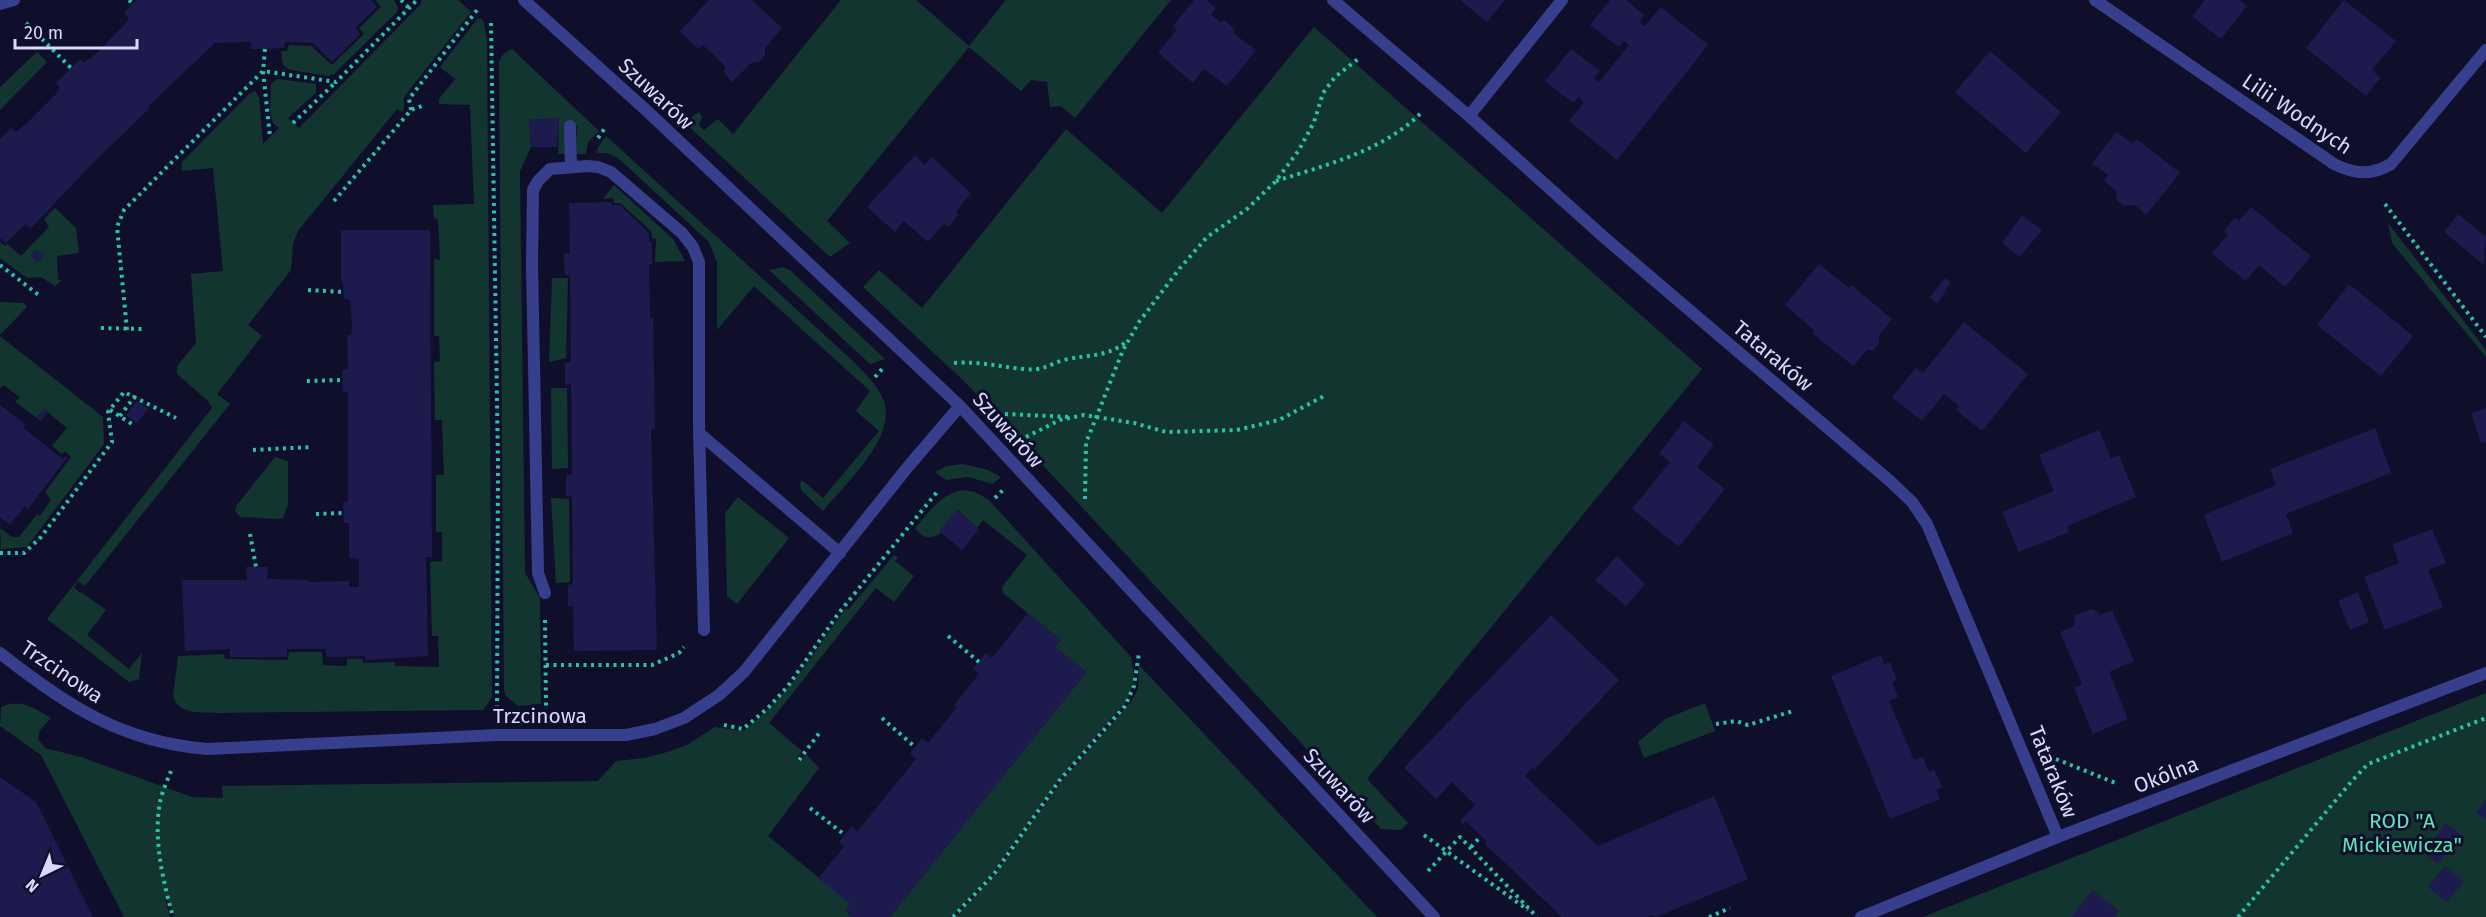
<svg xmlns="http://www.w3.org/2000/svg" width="2486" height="917" viewBox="0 0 2486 917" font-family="'Fira Sans',sans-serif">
<rect width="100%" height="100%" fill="#100f2b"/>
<path fill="#12352f" d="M375,0H394L398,7L397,12L334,74L328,76L290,70L283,65L281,51H287L289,45L311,46L332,65L364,34L359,28L381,7Z
M422,0H458L471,12L404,97V108L402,112L397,109L298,231L293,244L291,270L248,325L262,336L217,394L230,404L85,586L78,581L74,587L80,593L81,592L106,610L87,635L129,669L142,653L139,679L129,682L47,619L212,408L208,401L177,374V366L196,343L191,274L223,271L213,168L182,171V162L249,94L255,91L259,97L263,144L279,128L273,123L270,111L271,84L278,79L316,84V93L288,118L299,128L420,5Z
M841,0H916L969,46L1006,0H1171L1075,118L1061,106L1050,107L1047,82L1031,80L1021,91L969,47L827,221L850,243L830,257L684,122L699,112L702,117L699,125L704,130L718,119L733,134Z
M478,18L483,20L487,39L492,697L483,710L216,713C200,712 179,715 173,696L178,656L224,654L225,659L288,660L289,652H322L323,665L347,666V659H363V663L395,662V666L439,667L438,636H432L430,562L442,561V532H436V475H444L442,420H435L434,362L440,361L439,336H434V259L440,260L438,220L434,218L433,205L474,204L470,105L439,104V99L455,79L440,67Z
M1314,27L1702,369L1367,779L1408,823L1401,830L1381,829L999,418L966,383L863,287L879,270L922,308L1066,129L1162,213Z
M512,49L599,131L588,142L586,154H576L577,126L564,124L566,154H558L559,118L529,120L531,147L520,171L525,573L540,598L541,704L518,706L506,696L504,690L499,62L504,53Z
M37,52L47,62L0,110V87Z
M606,136L853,361C864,373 878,385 884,401C896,439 845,484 823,511L801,490L800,484L802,480L823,498L879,431L856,411L870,391L754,286L717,330V263L709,242L618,158L607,153H597L598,147Z
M614,185L673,239L685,261L655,262L656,239L652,238L651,231L620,203H614L613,198L603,199Z
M55,208L76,228L79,253L57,256L58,280H62L55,286L41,277L27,278L0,258V242L5,246L7,244L21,256L49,227L44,219Z
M2388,223L2486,350V357L2392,243Z
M783,267L790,270L885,359L870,364L769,270Z
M552,278H568L566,358L549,362Z
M0,302L24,303L27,307L0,335Z
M0,336L103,417L104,444L27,547L1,549L0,528L12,537H19L37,514L40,516L51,500L45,492L71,457L65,451L62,454L52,446L67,428L44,409L37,418L15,402L20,397L3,385L0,389Z
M551,388H567L568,468L552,469Z
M275,457L288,461V504L283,518L278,519L240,517L235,511L237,505Z
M963,464L988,470L1001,477L993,484L968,477L946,480L935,472L947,466Z
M962,490L975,492L989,500L1131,657L1134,675L1131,692L1125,703L1058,781L993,873L951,917H890L1086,672L1055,647L1061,640L1003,593L1002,587L1027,555L983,520L977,528L958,510L940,531L942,532C930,541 923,538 915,528C929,512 941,494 962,490Z
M738,497L789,538L737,604L727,596L725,513Z
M551,498L569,499L570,582L556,583Z
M894,555L898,557L895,561L914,576L894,602L876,588L769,723L802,751L796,759L800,762L806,754L819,768L768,836L851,904L845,911L852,917H174L170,903L165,899L170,917H124L41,755L0,726L1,707C19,698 35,708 51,718L40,730L38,739L45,748L81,757L192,797L223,798L222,786L598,781L616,761L645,758L664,753L687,745L715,727L743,731C787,699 814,652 845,609H849Z
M1139,665L1377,917H955L994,875L1060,783L1131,702L1138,689Z
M2486,693V917H1923Z
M1705,703L1715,731L1644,758L1638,742L1665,719Z"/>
<path fill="#1d1a4d" d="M137,0H371L377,7L355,28L360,34L332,62L313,43L285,42L284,48L265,49H251V42L215,43L162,93L149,106V109L96,160L31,228L25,224L6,243L0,238V139L11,128L16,132L27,123L57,93L60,87L56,83L80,59L84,63L96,54L125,24L129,18L124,13Z
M709,0H752L782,28L765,48V55L759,62L751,63L732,82L723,71L726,67L703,45L698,49L680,31Z
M1194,0H1206L1216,8L1211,15L1221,23L1224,20L1235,29L1233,33L1256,50L1227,86L1204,69L1193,83L1158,53L1177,29L1173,26Z
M1460,0H1505L1487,22Z
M1610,0H1626L1644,15L1639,22L1645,26L1661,7L1708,45L1617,160L1569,121L1584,102L1579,97L1573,103L1545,81L1571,49L1600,71L1594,78L1599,82L1629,45L1624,41L1619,47L1590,25Z
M2205,0H2240L2247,6L2221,39L2192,16Z
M2344,0L2396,41L2372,70L2380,78L2366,96L2306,48Z
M1990,51L2061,112L2026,153L1955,92Z
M559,118L557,147H531L529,120Z
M2117,132L2133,144L2137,139L2180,173L2146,215L2135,205L2123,206L2117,201L2116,191L2104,181L2108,175L2092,163Z
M915,155L925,165L932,157L971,193L956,212L959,214L949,227L944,224L928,242L904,221L895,232L867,207Z
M612,202V205H620L649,233V242H652V265L649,264L650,318L653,317L655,429H651L657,650L574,651L573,606H568V585L573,584L572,496H566V475H572L571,384L565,385V363L571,362L570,275H565L564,263V253H570L569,203Z
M2251,207L2311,256L2285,287L2259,265L2246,281L2212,254L2228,234L2224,231L2235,217L2239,221Z
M2458,214L2485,236L2486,234L2484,265L2444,232Z
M2022,215L2042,230L2020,257L2002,243Z
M341,230H430L432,557H426L428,656L365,660V656L326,657V649H287V657H230V649L185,651L182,580H247L246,567H268L267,579L309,580V582L349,581V587H359V559L349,558V523H344L343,502H348V392L343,391L342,370L348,369L347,335H351L352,327L350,300L344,299L343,282L341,281Z
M36,249L44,256L37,263L30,256Z
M1819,264L1849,288L1851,285L1892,319L1879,335V342L1874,350H1867L1853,366L1812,333L1814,330L1785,305Z
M1945,278L1951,282L1937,304L1930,297Z
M2349,284L2413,336L2381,376L2317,325Z
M1964,322L2028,374L1982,431L1956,410L1959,406L1944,394L1922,421L1892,397L1916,368L1923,373Z
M137,401L148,409L137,423L126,415Z
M0,405L26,425L23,428L63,459L66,456L67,458L28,509L25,506L10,525L0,517Z
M2486,408V442L2481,443L2471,413Z
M44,409L49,411L41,421L37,418Z
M1684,421L1714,445L1697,467L1725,489L1679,547L1632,509L1670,462L1659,454Z
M2375,428L2391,473L2286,514L2293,533L2222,562L2204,515L2276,485L2270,469Z
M2099,430L2111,458L2119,455L2136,497L2067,526L2069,532L2019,552L2002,512L2054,491L2039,455Z
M957,510L979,529L962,550L939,531Z
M2432,529L2446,563L2428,570L2443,607L2385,630L2364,577L2399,563L2392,544Z
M1617,556L1645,584L1626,606L1595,580Z
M2358,592L2369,622L2350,630L2338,601Z
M2091,609L2098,612L2099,615L2112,610L2134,661L2109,672L2128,719L2093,734L2074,688L2082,684L2060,632L2074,626L2075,615Z
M1028,613L1061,640L1055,647L1087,672L890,917H852L845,911L851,904L818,878L844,847L839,842L852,826L857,832L916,759L910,754L922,738L928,743L957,707L954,705L979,674L973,669L979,662L986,653L992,658Z
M1551,615L1619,680L1534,770L1532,768L1525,776L1598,846L1714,796L1748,879L1656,917L1652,915L1647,917H1562L1485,844L1487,842L1466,821L1463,824L1460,821L1475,805L1452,782L1436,799L1404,768Z
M1881,655L1884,664L1890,662L1897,680L1892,682L1898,697L1889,701L1914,760L1923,757L1929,772L1934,769L1942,787L1936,790L1940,799L1890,819L1831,676Z
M0,777L36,802L93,917H0Z
M2486,799V820L2476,813Z
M2446,823L2462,835L2438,864L2423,852Z
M2445,866L2464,882L2446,902L2428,887Z
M2093,890L2119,911L2115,917H2071Z"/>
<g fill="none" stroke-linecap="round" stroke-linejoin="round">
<path stroke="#29c3a5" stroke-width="4" stroke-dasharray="3 4.5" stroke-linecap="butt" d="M129,0L133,4
M401,0L409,8
M26,23L71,68
M491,23L498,465L497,710
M265,49L263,71L270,137
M411,110L409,99L477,10
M293,123L336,82
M598,138L605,128
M1276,181C1326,165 1383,151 1421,113
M334,201L411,110L422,106
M2385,204L2486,337
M0,265L40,296
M308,290L344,292
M101,328L143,329
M127,330L117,227L124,210L263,71L336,82L417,0
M954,363C979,361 1000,367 1024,369C1044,371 1047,365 1064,360C1088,354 1106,358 1126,342
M875,377L883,368
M307,381L342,380
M110,410L135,426
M1005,414L1070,417
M120,416L135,396
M1026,437L1060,420L1084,415L1134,423L1166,432L1237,430L1279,420L1326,395
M253,450L312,447
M995,498L1003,490
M1085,499L1086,443L1123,350L1139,322L1180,268L1207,237L1247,209L1275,182L1299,150L1314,122L1323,93L1335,77L1358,59
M316,514L344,513
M250,534L256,567
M0,553H24L41,537L112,442L108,412L124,392L176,418
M545,620L546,708
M948,636L979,662
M546,665H652L679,653L684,647
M882,718L915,747
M1716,724L1736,721L1748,725L1793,711
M724,725L743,729L768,708L788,686L838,614L937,492
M2056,759L2118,784
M799,760L820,732
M171,771C167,781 162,792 160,802C153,839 163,881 173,917
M810,808L845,835
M1424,835L1528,910
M1471,847L1481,836
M1428,871L1460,837L1537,917
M953,917L994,874L1059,781L1125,706L1134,686L1139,653
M1709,917L1730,908
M2238,917L2351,782L2368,764L2486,718"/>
<path stroke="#373f8c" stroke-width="12" d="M524,0L647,111L960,406L1434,917
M1333,0L1469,116L1606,239L1890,481L1912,502L1927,524L2058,837
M2095,0L2334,164C2354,174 2371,176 2391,164L2486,50
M0,4L14,0
M1469,116L1562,0
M570,126L571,167
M699,433L840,553
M545,593L538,573L532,264L533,190L538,181L550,169L587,166L598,167L611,172L682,233L693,247L699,262V427L704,630
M0,653C66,705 121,742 207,749L497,735H626L655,729L684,718L719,695L744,672L907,468L960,406
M1861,917L2058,837L2486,673"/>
</g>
<g text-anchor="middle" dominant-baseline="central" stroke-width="6" stroke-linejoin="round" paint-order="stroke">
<g font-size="21" fill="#d9d9ff" stroke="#100f2b">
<text transform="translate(656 94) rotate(43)">Szuwarów</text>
<text transform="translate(2297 114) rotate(34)">Lilii Wodnych</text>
<text transform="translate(1773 356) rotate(40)">Tataraków</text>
<text transform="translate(1008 430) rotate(48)">Szuwarów</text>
<text transform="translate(62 672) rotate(34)">Trzcinowa</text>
<text x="540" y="716">Trzcinowa</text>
<text transform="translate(2053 772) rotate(68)">Tataraków</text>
<text transform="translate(2166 775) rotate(-21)">Okólna</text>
<text transform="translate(1339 786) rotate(47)">Szuwarów</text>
</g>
<g font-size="21" fill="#5ce7b2" stroke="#100f2b">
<text x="2402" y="821">ROD "A<tspan x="2402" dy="24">Mickiewicza"</tspan></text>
</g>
</g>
<g transform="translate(42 875) rotate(223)" stroke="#100f2b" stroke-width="4.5" paint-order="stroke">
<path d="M0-4.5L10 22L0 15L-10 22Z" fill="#d9d9ff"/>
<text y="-9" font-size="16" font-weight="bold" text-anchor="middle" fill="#d9d9ff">N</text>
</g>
<path d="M15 39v9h122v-9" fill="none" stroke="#d9d9ff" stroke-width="3"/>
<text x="24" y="39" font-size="18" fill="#d9d9ff" stroke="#100f2b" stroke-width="4.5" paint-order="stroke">20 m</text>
</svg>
